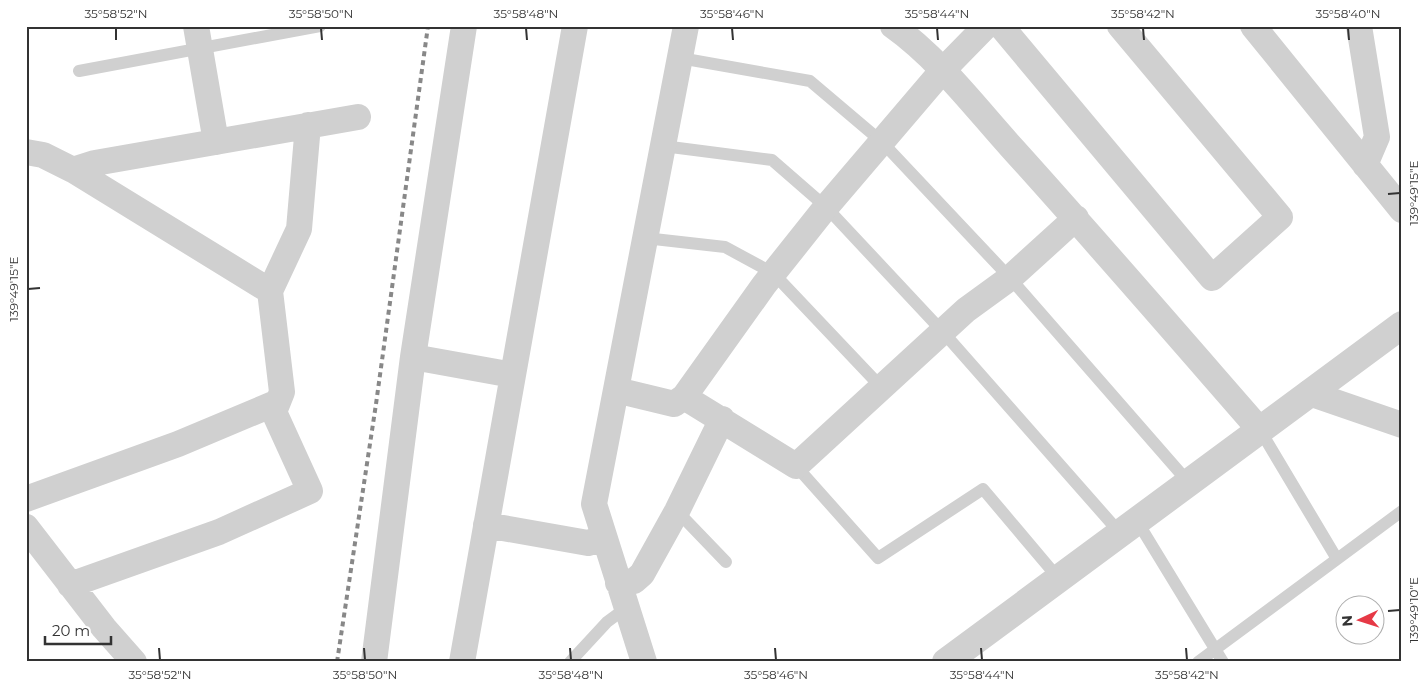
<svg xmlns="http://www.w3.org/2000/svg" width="1428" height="688" viewBox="0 0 1428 688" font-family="Montserrat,sans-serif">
<rect width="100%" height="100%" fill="#fff"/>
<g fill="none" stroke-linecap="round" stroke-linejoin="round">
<path stroke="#d0d0d0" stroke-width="12" d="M680,58L810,81L882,142L1010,278L1189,483
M79,71L320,26
M663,146L772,160L826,207L943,332L1120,533
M645,238L725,247L773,273L882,388
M1260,430L1337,559
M796,466L878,558L983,489L1059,579
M677,511L726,562
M1137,521L1223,662
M570,662L607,622L626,608
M1198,662L1402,511"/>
<path stroke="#d0d0d0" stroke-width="26" d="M196,26L216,142
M893,26C938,58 975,107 1012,148C1096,241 1178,336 1260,430
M1001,26L1212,278L1280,217L1120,26
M1253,26L1402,210
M1359,26L1377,137L1365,165
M26,152L43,155L73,170L270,291
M73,170L95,163L358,117
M413,357L513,375
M616,390L674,404L684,397L764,285L826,207L942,71L986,26
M1309,393L1402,425
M684,397L796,466L966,310L1010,278L1076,218
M26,499L178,444L278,402
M486,525L588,543L604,538
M26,527L104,628L134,662
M618,583L634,581L642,574L677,511L722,419
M70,585L219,532L310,491L274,412L282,392L270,291L299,229L308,125
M374,662L413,357L464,26
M462,662L575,26
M644,662L594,504L686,26"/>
<path stroke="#d0d0d0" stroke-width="28" d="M946,662L1402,325"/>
<path stroke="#888" stroke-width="4" stroke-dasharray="5 4" stroke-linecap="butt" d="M337,662L376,404L428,26"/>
</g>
<path fill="none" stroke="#333" stroke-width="2" d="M116,28V40M321,28L322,40M526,28L527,40M732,28L733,40M937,28L938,40M1143,28L1144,40M1348,28L1349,40M1388,194L1400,193M28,289L40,288M1388,611L1400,610M159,648L160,660M364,648L365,660M570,648L571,660M775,648L776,660M981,648L982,660M1186,648L1187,660"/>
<rect width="1428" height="688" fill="none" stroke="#ffffff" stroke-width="55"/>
<g transform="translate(1360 620) rotate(266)"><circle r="24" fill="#ffffff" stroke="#adadad"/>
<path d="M0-4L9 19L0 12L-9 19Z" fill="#e63946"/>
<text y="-8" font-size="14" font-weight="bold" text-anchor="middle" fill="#333333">N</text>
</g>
<path d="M45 636v8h66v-8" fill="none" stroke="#333333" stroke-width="2.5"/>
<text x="52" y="636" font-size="15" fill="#333333" stroke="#ffffff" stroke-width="4" paint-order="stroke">20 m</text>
<rect x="28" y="28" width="1372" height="632" fill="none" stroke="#333" stroke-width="2"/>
<g font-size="12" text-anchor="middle" fill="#333">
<text x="116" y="18">35°58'52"N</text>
<text x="321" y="18">35°58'50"N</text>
<text x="526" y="18">35°58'48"N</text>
<text x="732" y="18">35°58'46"N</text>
<text x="937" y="18">35°58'44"N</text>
<text x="1143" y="18">35°58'42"N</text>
<text x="1348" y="18">35°58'40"N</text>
<text transform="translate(1414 193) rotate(-90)" y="4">139°49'15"E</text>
<text transform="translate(14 289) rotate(-90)" y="4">139°49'15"E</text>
<text transform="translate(1414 610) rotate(-90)" y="4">139°49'10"E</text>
<text x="160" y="679">35°58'52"N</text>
<text x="365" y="679">35°58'50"N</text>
<text x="571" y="679">35°58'48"N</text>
<text x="776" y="679">35°58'46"N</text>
<text x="982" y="679">35°58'44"N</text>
<text x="1187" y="679">35°58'42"N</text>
</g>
</svg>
